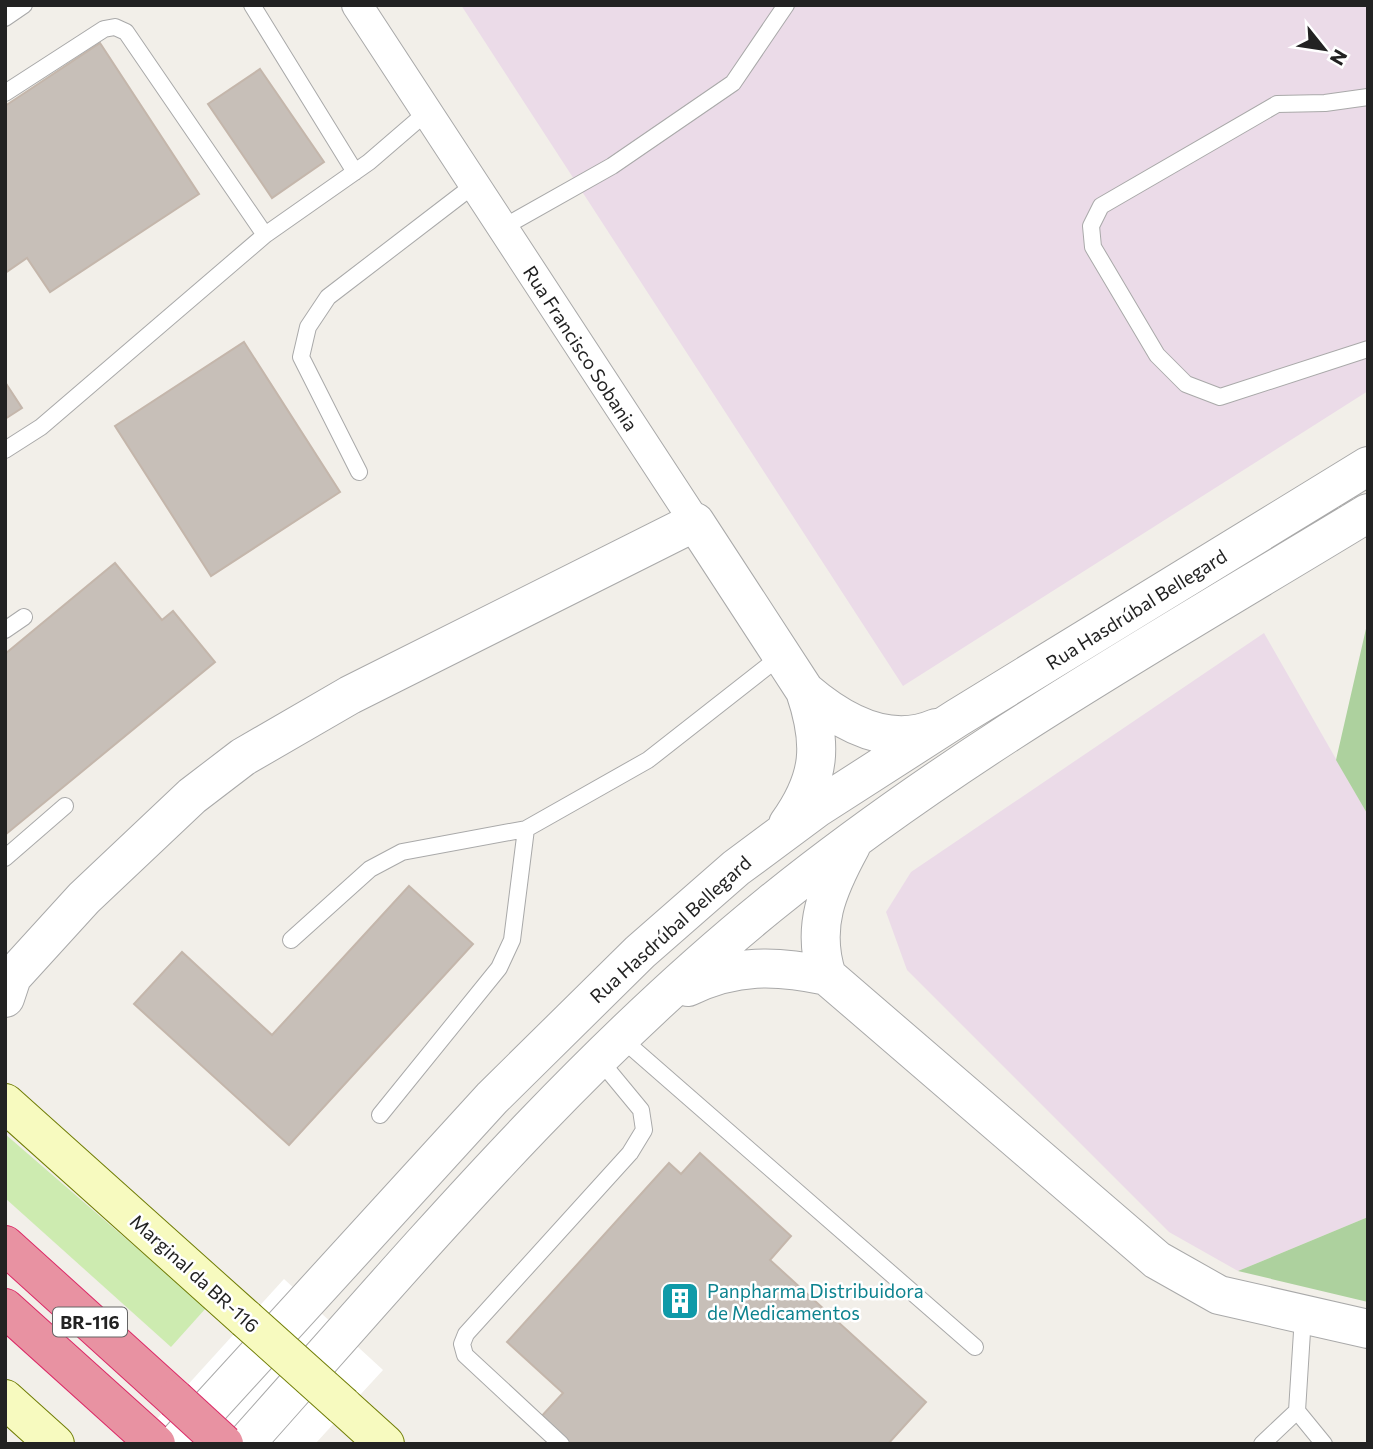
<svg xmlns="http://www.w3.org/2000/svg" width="1373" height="1449" viewBox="0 0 1373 1449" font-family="Commissioner,sans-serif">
<rect width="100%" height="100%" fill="#f2efe9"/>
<path fill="#ebdbe8" d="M461,5H1368V391L903,686Z
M1264,633L1368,815V1217L1238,1271L1169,1232L907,970L886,912L911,872Z"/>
<path fill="#cdebb0" d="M5,1134L206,1308L171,1347L5,1198Z"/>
<path fill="#add19e" d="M1368,620V815L1336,760Z
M1368,1217V1302L1238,1271Z"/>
<path fill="#fff" d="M284,1279L383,1370L315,1444H134Z"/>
<path fill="#c7bfb8" stroke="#c4b6ab" stroke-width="2" d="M100,43L199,194L50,292L27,258L5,273V106Z
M260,69L324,162L272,198L208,104Z
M244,342L340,492L211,576L115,426Z
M5,382L22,408L5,419Z
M115,563L162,620L173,611L215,662L5,835V654Z
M409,886L473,944L289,1145L134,1004L182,952L272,1035Z
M700,1153L791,1236L770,1260L926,1402L888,1444H566L539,1419L563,1393L507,1342L669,1163L681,1174Z"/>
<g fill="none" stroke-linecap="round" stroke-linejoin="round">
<defs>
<path id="service" d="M252,5L355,172
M5,18L24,5
M5,93L104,29L115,27L126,32L265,235
M1368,97L1325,103L1277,104L1101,206L1091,226L1093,247L1157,355L1186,384L1220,397L1368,349
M502,228L612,166L733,83L786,5
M5,450L41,427L265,235L369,162L427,112
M359,472L301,357L308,327L328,297L474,185
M5,630L24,617
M5,858L65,806
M291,940L370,869L402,852L526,829L648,760L782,655
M621,1038L975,1347
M380,1115L499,968L512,940L526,829
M1303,1316L1297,1411L1324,1444
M561,1444L465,1355L462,1344L466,1334L630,1153L644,1130L641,1110L598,1058
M1262,1444L1297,1411"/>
<path id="minor" d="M357,5L695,522"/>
<path id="tertiary" d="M805,691C840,721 888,749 936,728
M827,976C811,927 827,890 851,846
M688,987C735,964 776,965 827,976L1157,1260L1219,1295L1368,1329
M5,998L12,977L84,898L192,796L243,757L350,695L695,522L805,691C823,744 821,778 788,824
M176,1444L492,1098L640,952L736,868L817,808L957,718L1368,466
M245,1444C412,1257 574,1063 769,905C955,754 1164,637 1368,513"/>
<path id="secondary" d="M5,1103L246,1319
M5,1399L55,1444
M343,1406L385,1444"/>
<path id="motorway" d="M5,1245L175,1399
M5,1308L156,1444"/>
</defs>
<use href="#service" stroke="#a9a9a9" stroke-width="18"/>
<use href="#minor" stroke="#a9a9a9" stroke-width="32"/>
<use href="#tertiary" stroke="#a9a9a9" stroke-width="40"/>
<use href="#secondary" stroke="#707d05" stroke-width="40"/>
<use href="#motorway" stroke="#dc2a67" stroke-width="40"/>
<use href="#service" stroke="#fff" stroke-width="16"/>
<use href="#minor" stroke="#fff" stroke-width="30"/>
<use href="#tertiary" stroke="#fff" stroke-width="38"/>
<use href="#secondary" stroke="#f7fabf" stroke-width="38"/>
<use href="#motorway" stroke="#e892a2" stroke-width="38"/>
<defs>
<path id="secondary-bridge" d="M246,1319L343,1406"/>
<path id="motorway-bridge" d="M175,1399L224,1444"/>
</defs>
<use href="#secondary-bridge" stroke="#707d05" stroke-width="40" stroke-linecap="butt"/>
<use href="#motorway-bridge" stroke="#dc2a67" stroke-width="40" stroke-linecap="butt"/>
<use href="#secondary-bridge" stroke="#f7fabf" stroke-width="38"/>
<use href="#motorway-bridge" stroke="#e892a2" stroke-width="38"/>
</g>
<defs>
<symbol id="building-square" viewBox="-11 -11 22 22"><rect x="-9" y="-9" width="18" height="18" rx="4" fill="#0f9aa8" stroke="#fff"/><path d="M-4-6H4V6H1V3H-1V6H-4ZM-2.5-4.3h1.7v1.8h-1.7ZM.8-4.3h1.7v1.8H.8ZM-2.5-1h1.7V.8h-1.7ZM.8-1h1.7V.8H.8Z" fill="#fff"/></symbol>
</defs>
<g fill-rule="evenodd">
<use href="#building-square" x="658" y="1279" width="44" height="44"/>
</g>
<g text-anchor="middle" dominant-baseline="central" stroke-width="5" stroke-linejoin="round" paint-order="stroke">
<rect fill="#fff" stroke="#646464" stroke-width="2" x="53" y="1307.5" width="74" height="29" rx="5"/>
<g font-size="18" font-weight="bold" fill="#222">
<text x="90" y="1322">BR-116</text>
</g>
<g font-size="19" fill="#222" stroke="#fff">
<text transform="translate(581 348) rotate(57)">Rua Francisco Sobania</text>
<text transform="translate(1136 609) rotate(-32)">Rua Hasdrúbal Bellegard</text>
<text transform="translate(670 929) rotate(-42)">Rua Hasdrúbal Bellegard</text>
<text transform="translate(195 1273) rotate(42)">Marginal da BR-116</text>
</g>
<g font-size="19" fill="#0d838f" stroke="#fff" text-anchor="start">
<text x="707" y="1290">Panpharma Distribuidora<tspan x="707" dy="22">de Medicamentos</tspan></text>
</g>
</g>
<rect width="1373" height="1449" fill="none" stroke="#222222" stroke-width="14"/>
<g transform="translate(1324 49) rotate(120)" stroke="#ffffff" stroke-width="5" paint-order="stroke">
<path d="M0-5L12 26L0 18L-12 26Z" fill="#222222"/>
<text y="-10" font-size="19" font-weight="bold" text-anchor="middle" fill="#222222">N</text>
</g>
</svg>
